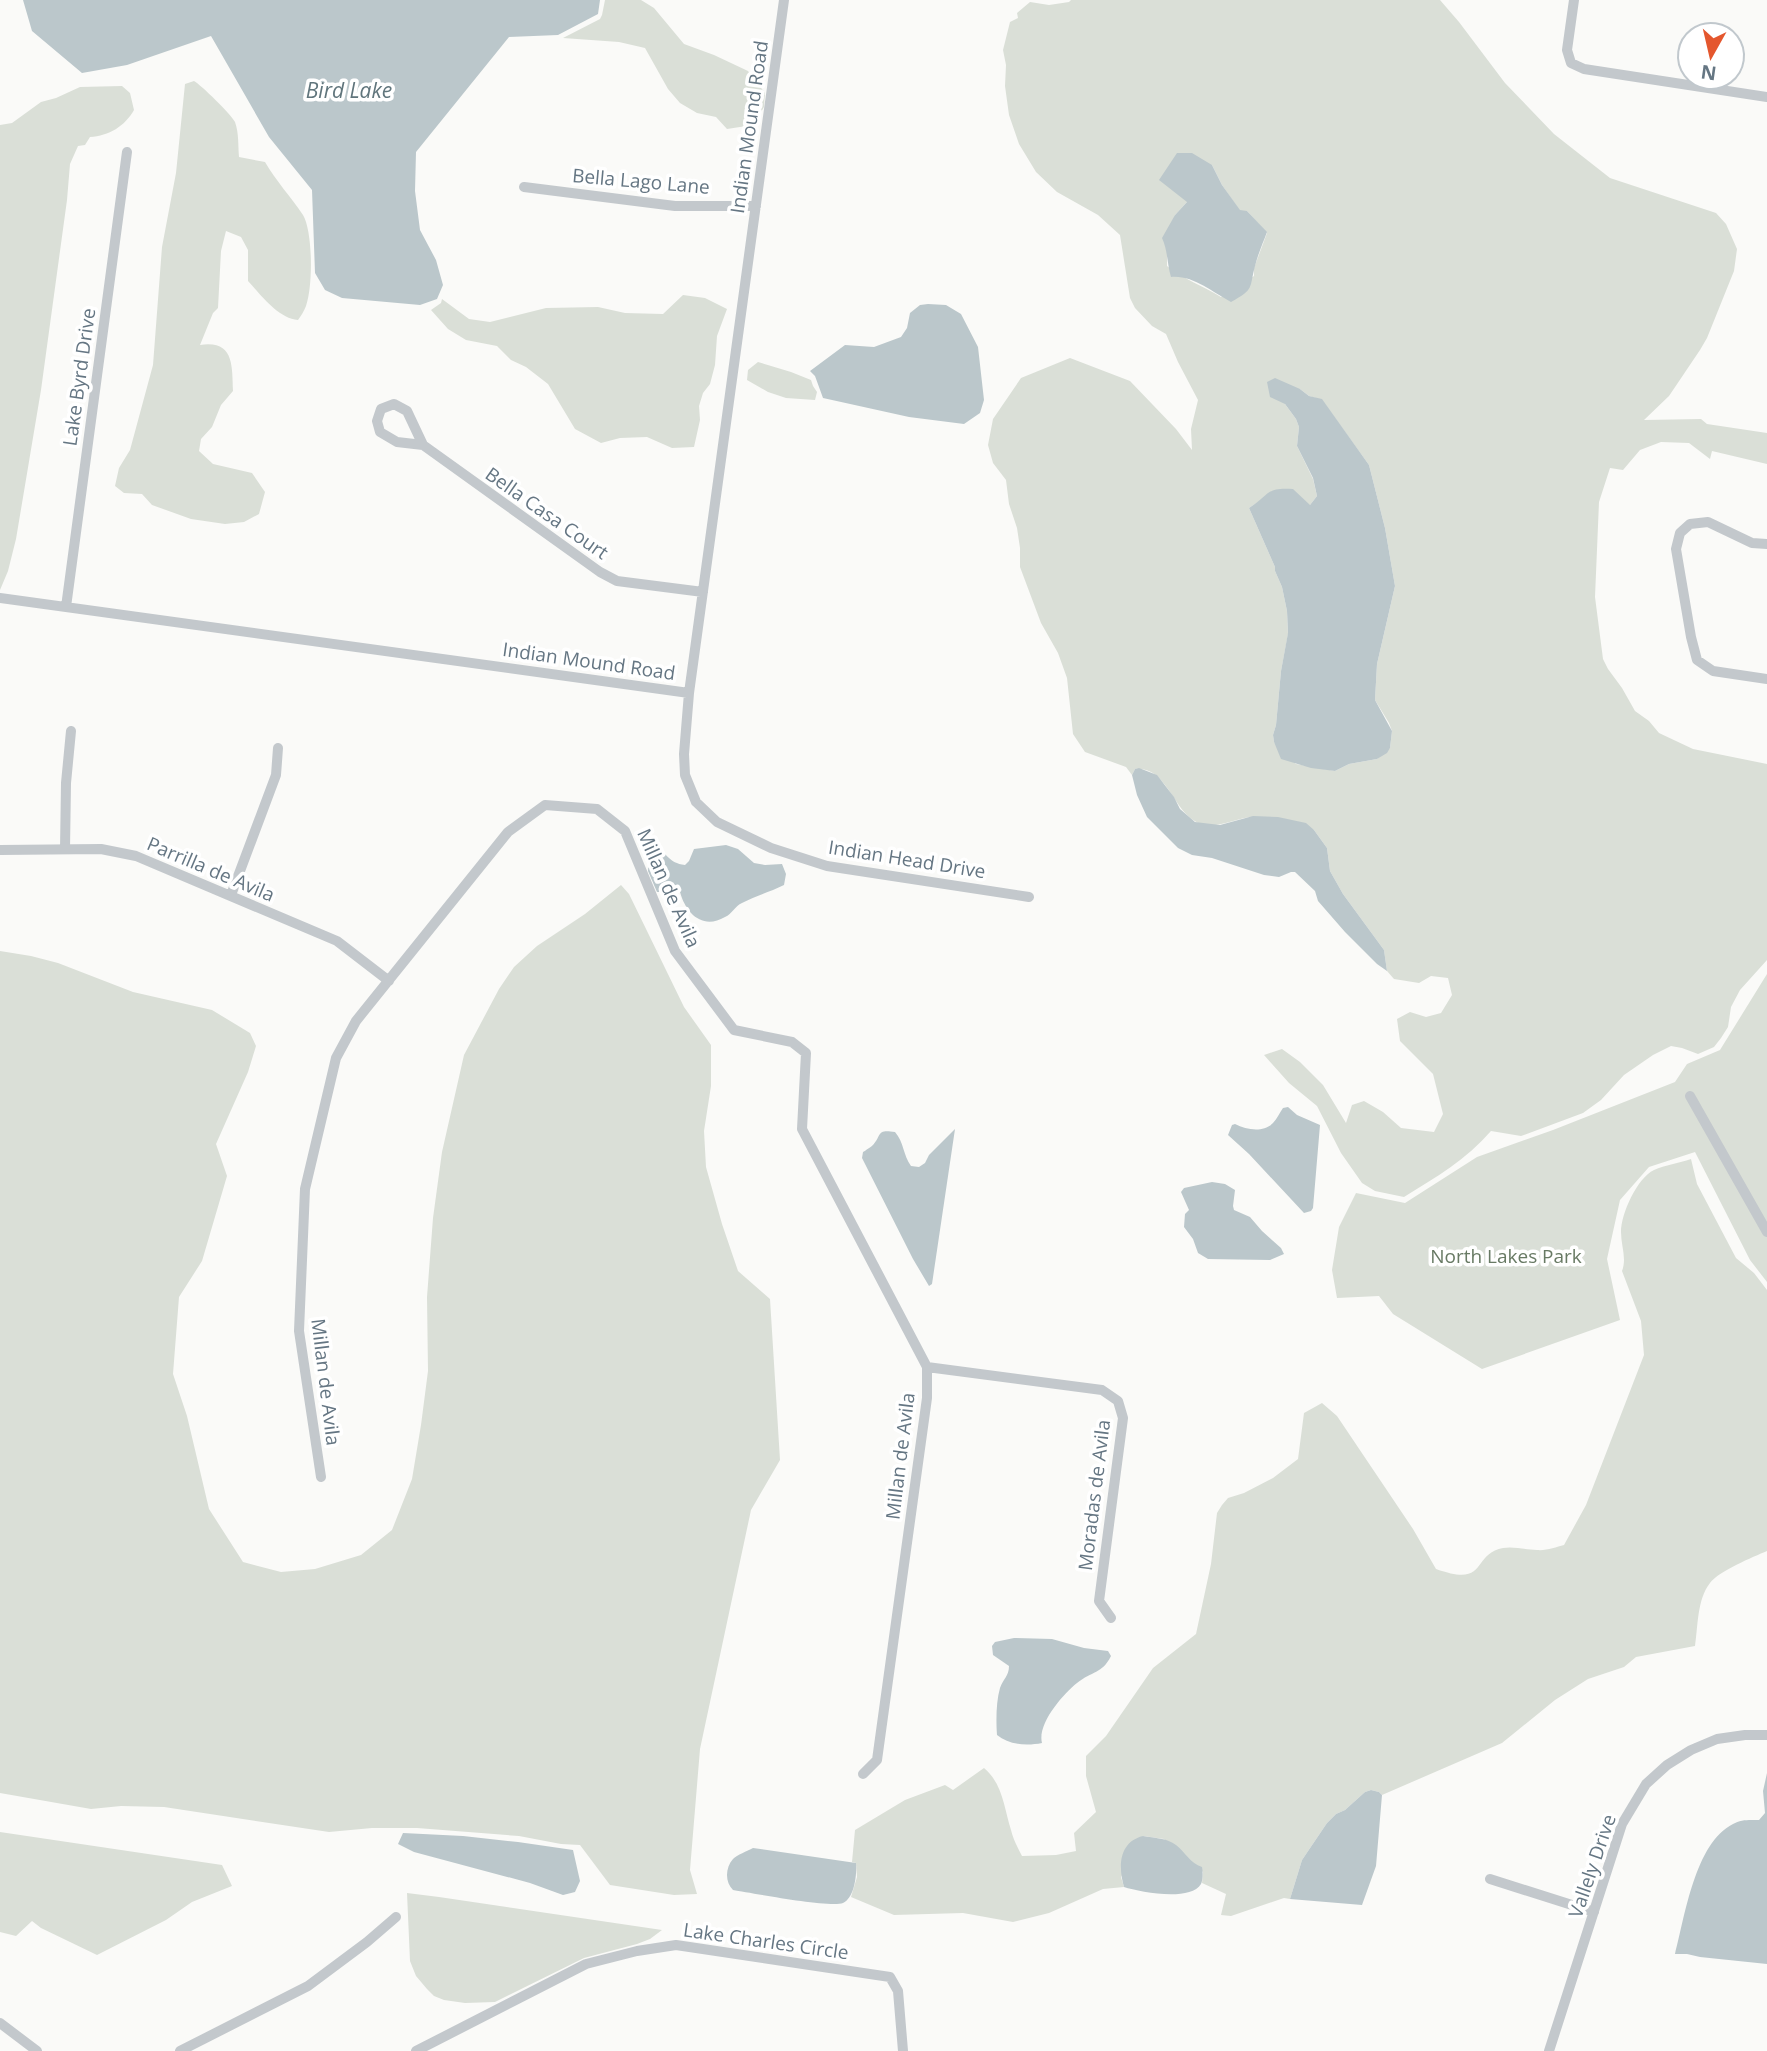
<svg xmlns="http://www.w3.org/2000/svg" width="1767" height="2051" viewBox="0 0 1767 2051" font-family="'Open Sans',sans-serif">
<rect width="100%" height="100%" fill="#fafaf8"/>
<path fill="#dadfd7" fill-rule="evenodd" d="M605,0H641L654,8L684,44L714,55L748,71L765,93L764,107L753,125L727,129L716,117L697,113L680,103L668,89L645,48L619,42L563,38L600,19L602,15Z
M1071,0H1440L1459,22L1505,83L1554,134L1610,178L1716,213L1726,224L1737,249L1734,271L1707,338L1700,350L1669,396L1644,420L1701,419L1707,424L1767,433V464L1712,451L1710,459L1689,443L1661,442L1640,450L1623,470L1610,468L1599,502L1595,597L1603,659L1608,669L1622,688L1635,711L1649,721L1659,733L1693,749L1767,764V960L1740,990L1731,1007L1728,1027L1721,1038L1714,1047L1698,1054L1682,1048L1671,1046L1653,1055L1624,1075L1601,1100L1583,1113L1521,1136L1491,1131C1467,1159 1435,1178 1404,1197L1375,1191L1362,1183L1341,1153L1317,1106L1289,1083L1264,1055L1282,1049L1300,1062L1323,1085L1346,1123L1352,1105L1364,1101L1383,1112L1401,1128L1434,1132L1443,1114L1433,1074L1400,1041L1397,1019L1410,1012L1426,1017L1441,1013L1452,995L1448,978L1431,976L1419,983L1394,979L1387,971L1384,950L1343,894L1330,871L1327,848L1314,830C1296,825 1275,817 1256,817C1235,816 1213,834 1193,820C1172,806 1165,766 1135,769L1132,775L1126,767L1085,752L1073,734L1067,678L1058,653L1041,623L1020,567V548L1017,528L1009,504L1006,480L993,463L988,445L993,419L1021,378L1070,358L1130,381L1176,429L1192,450L1191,429L1198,400L1178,362L1166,334L1152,326L1135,308L1130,298L1120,235L1098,215L1057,192L1036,172L1019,144L1009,115L1005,86L1006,65L1003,50L1010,22L1018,18L1017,13L1030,2L1049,5L1069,2ZM1212,165L1222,185L1240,211H1247L1267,233L1254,268V276L1221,297C1203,286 1183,279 1167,266V250L1175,215L1187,202ZM1300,389L1309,396L1322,400L1369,465L1385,528L1395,586L1377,664L1375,700L1389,723L1392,731L1390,748L1377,759L1349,764L1335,771L1296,764L1279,751L1274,742L1273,735L1276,725L1281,671L1288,634L1287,611L1282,587L1275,571V567L1249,508L1261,500L1310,505L1317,496L1313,479L1297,446L1299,427L1296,419L1285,404Z
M194,81C201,85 232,115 235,122C239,133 238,145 239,157L265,162C276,181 291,197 303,215C313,232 313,287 306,306C304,311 301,316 298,320C278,318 261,295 248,281V250L241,237L226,231L221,251L218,308L213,313L200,345C234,340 232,365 233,391L221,405L212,427L201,439L199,451L213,464L252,473L265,492L259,514L244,522L225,524L191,519L152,505L142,494L124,493L115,486L119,468L130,450L153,365L162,247L176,173L185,84Z
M122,86L130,93L134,110C125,126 109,136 90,137L85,145L78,146L70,164L67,200L41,390L16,539L8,571L0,590V125L12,123L41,102L56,98L80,87Z
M683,295L705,298L727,309L717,336L715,365L710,384L703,393L699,406L700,420L694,447L672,448L647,437L620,438L601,443L575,429L548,384L526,367L511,360L497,346L466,340L448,329L431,310L441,303L442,299L469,319L490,322L546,308L598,307L625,313L663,314Z
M758,362L791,372L811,380L813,386L817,392L815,400L786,398L768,392L747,380L748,370Z
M621,885L629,894L684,1007L711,1045V1086L704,1131L706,1167L722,1224L738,1271L770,1299L780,1460L751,1510L700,1749L690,1870L697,1894L674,1895L610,1885L580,1845L561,1844L519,1836L417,1828H372L329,1832L164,1807L121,1806L91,1809L0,1793V951L31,956L58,963L133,992L212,1010L250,1033L256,1046L248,1072L216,1144L227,1176L202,1261L179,1297L173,1374L187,1416L209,1509L243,1562L281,1572L315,1569L361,1555L392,1530L412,1479L421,1425L428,1371L427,1297L433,1218L442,1152L464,1055L499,989L514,967L537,946L585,914Z
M1767,974V1282L1750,1260L1695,1152L1649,1167L1620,1200L1607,1259L1620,1320L1482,1369L1393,1314L1379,1296L1337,1298L1332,1270L1339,1227L1356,1193L1405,1203L1477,1157L1553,1130L1675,1082L1687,1064L1720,1050Z
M1691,1159L1697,1184L1736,1258L1754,1273L1767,1290V1551C1753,1557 1719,1571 1710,1583C1697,1599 1698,1627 1695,1646L1636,1657L1624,1667L1588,1679L1555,1700L1502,1743L1382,1795L1379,1792L1371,1790L1365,1792L1345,1810L1336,1814L1327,1823L1302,1860L1290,1899L1284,1898L1231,1916L1221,1915L1226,1894L1202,1883L1203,1872L1164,1839L1143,1836L1121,1877L1124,1887L1103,1889L1049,1913L1013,1922L963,1913L894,1915L851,1897L857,1877L856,1863L852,1862L855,1830L905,1800L945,1785L953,1790L984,1768C1003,1784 1004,1808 1011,1830C1013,1839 1018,1848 1022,1856L1056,1855L1076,1851L1074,1833L1096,1812L1086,1776V1756L1106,1736L1153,1668L1196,1634L1211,1564L1217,1513L1222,1505L1228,1498L1244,1493L1273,1478L1298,1459L1304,1413L1322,1403L1337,1416L1413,1529L1436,1569C1489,1588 1471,1554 1503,1548C1514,1546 1526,1550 1537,1550C1546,1551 1556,1547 1564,1545L1586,1505L1644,1355L1641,1321L1622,1271C1627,1258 1621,1246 1621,1232C1621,1214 1637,1178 1654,1170C1665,1165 1679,1163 1691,1159Z
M0,1832L222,1865L232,1886L192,1902L166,1920L97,1955L41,1928L32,1921L16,1936L0,1932Z
M407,1893L439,1897L662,1930L650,1939L637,1944L584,1958L495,2002L465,2003L444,2000L434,1996L427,1989L416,1976L410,1961Z"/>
<path fill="#bbc7cb" d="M23,0H600L598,14L558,35L509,37L416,152L415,191L420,230L436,260L443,285L437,299L420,305L342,298L325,290L315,273L312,190L269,137L211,36L127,65L82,73L32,31Z
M1177,153H1192L1212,165L1222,185L1240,210L1247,211L1267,232C1263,243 1258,254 1255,266C1249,288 1255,289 1231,302C1212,292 1193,275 1171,277C1167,264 1168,251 1162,238L1175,215L1187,202L1159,180Z
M928,304L946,305L961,314L978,347L984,400L980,413L964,424L909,417L823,398L815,376L810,371L845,345L874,347L901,337L907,328L910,313L920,305Z
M1275,378L1300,389L1309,396L1322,399L1369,465L1385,528L1395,586L1377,664L1375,700L1392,731L1390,748L1387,753L1377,759L1349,764L1335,771L1311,768L1281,759L1274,742L1273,735L1276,725L1281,671L1288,633L1287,611L1282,587L1275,571V567L1249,508C1270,495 1265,487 1293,489L1310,505L1317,496L1313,478L1297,446L1299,427L1296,419L1285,404L1270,397L1267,382Z
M1139,768L1157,775L1174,797L1180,809L1195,822L1220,825L1253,816L1278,817L1306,823L1314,830L1327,848L1330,871L1343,894L1384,950L1387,971L1377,964L1345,932L1318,901L1315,891L1295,872H1291L1279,877L1264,875L1212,858L1192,855L1178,848L1147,817L1137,795L1132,775L1135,769Z
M726,845L738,849L754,863L765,865L782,864L786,874L784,885C770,892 755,896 742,903C735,906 732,914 725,917C703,930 686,914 680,892L672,889L663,892H657L648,871L649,851L655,847C668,853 668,863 685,865L689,861L694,849Z
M1288,1107L1297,1115L1320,1125L1313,1208L1311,1211L1304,1213L1249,1154L1228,1135L1232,1125L1235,1124C1247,1130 1263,1133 1273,1123C1277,1119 1280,1112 1283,1108Z
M955,1129L932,1284L929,1286L913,1259L862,1158L863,1152C865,1151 872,1146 873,1145C882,1135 876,1129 895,1132C904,1142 903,1155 911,1166L919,1167L925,1163L929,1155Z
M1212,1182L1225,1184L1235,1190L1233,1206L1234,1210L1250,1217L1262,1231L1281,1248L1284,1254L1270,1260L1208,1259L1198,1253L1193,1239L1184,1227L1185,1214L1189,1210L1181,1192L1184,1188Z
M1014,1638L1052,1639L1084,1648L1108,1651L1111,1656C1102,1674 1092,1671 1077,1683C1063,1694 1037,1724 1042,1743C1027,1746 1009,1745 997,1735C996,1721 996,1702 1000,1688C1003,1679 1009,1676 1009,1666L993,1655L992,1646L995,1642Z
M1767,1773V1964L1700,1957L1687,1954H1675C1685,1916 1695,1843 1733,1824C1741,1819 1750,1820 1759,1820L1765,1813L1763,1791Z
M1371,1790L1379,1792L1382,1795L1376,1866L1362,1905L1290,1899L1302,1860L1327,1823L1336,1814L1345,1810L1365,1792Z
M403,1833L463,1836L518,1842L573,1850L580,1881L575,1892L563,1895L530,1883L414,1852L398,1844Z
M1143,1836C1155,1838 1167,1838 1176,1845C1186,1853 1190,1863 1202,1867C1203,1872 1203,1880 1201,1884C1190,1902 1140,1892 1124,1887C1118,1866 1119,1842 1143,1836Z
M753,1848L856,1863C857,1873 855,1898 843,1903C830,1908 752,1893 733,1890C725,1882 725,1868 733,1859C737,1855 747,1851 753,1848Z"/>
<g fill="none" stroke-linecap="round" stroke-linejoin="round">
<path stroke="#c3c8cc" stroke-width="10" d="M784,0L689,693L684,754L685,775L696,802L717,822L771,848L827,866L1029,897
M1574,0L1567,50L1571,63L1584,69L1767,97
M524,187L675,206H756
M423,445L397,442L380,432L377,421L381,409L394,404L407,411L423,445L600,572L617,581L703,592
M1767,544L1752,543L1708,522L1690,524L1680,533L1676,549L1691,637L1697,660L1713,671L1767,679
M0,598L689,693
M66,607L127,152
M65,849L66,783L71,731
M0,850L101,849L136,856L337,941L389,981
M231,895L276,775L278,748
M1690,1096L1767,1232
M927,1367L1102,1390L1118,1401L1123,1418L1099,1601L1111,1618
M321,1477L299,1331L305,1189L336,1058L356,1021L508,832L545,805L597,809L625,831L675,951L734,1030L792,1042L806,1053L802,1129L927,1367V1398L877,1760L863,1774
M1490,1879L1594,1912
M0,2023L37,2051
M180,2051L308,1986L367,1942L396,1917
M416,2051L586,1964L637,1951L676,1945L890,1977L898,1991L903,2051
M1549,2051L1622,1824L1646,1784L1667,1765L1691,1750L1717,1739L1745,1735H1767"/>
</g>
<g text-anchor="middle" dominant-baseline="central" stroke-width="7" stroke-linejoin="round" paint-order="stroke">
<g font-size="19" fill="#657683" stroke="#fff">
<text transform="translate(749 127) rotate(-82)">Indian Mound Road</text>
<text transform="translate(641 181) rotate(5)">Bella Lago Lane</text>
<text transform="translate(79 377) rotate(-82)">Lake Byrd Drive</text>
<text transform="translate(547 513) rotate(35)">Bella Casa Court</text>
<text transform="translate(589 661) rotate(8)">Indian Mound Road</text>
<text transform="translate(907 859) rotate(9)">Indian Head Drive</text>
<text transform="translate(211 869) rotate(23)">Parrilla de Avila</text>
<text transform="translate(669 888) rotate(66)">Millan de Avila</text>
<text transform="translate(326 1382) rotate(83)">Millan de Avila</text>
<text transform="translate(900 1456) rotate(-83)">Millan de Avila</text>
<text transform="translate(1094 1495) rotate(-83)">Moradas de Avila</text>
<text transform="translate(1592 1866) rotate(-71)">Vallely Drive</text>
<text transform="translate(766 1941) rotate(8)">Lake Charles Circle</text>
</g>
<g font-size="19" fill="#687a64" stroke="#fff">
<text x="1506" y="1256">North Lakes Park</text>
</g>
<g font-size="21" font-style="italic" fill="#60757c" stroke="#fff">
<text x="349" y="90">Bird Lake</text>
</g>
</g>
<g transform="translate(1711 56) rotate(188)"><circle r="33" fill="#ffffff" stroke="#c1c8cd" stroke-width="2"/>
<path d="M0-5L12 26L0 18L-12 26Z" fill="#e4572e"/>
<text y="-10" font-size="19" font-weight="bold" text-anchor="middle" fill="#657683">N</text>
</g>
</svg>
